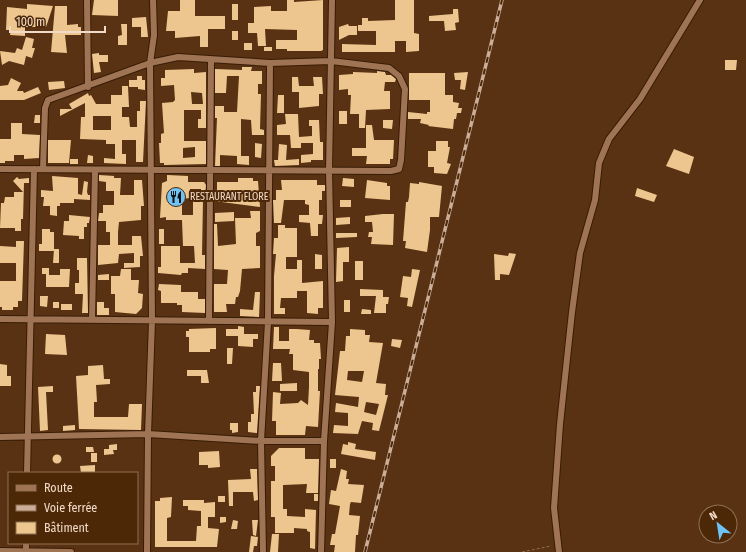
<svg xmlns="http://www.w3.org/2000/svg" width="746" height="552" viewBox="0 0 746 552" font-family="'Fira Sans Condensed',sans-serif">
<rect width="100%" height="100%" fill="#593213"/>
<path fill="#edc68f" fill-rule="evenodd" d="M94,0H118V16L92,15Z
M180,0H195V16H225V29H208V47H200V36L175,38V31H166L168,11H180Z
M287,0H294V2L323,0V50L321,51H287V49H276V40H297V30L265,29L266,46H258L257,33H248V23H254V7L271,6V11H287Z
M395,0H414V33L419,34V51L406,52V41H395V52H342V44L376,45V31H358V25H362V18H368V21L395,20Z
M27,4L53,6L46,27H25V36L10,35L11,30H6L7,7L27,9Z
M232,4H238V20H232Z
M55,6H67V25L78,24V27H81V35H65L67,53L51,52Z
M453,9H458L459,22L455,23L456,30L445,31L444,21H429V16L453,14Z
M146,17L148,37H141V27H132V18Z
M121,24H127V45H118V36L122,35Z
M348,24L349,26H357V35H349L339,40V27Z
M232,31H238V40H232Z
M26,37L34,39L32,48H35L32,58L26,56L24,65L9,61L2,65L0,51L15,53L17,48L22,50Z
M244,43H252V50H244Z
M264,47H272V51H264Z
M99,53V55H108V62H99L101,72L94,73L92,54Z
M725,60H737L736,70H725Z
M242,67H252L251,71H262V84H258V94H261L260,129L264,130V135H252L251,120L241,119V156H249V165L237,164V156L220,155V166H215L217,118H215V106H224V112H237L239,76H227L226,93H215V69L242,70Z
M194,69V73L206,72V128H198V119H201V110H184V141H206V164L164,165V163H160L159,143H161V134L164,133L162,103L173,102L175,100L174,85L161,86V78H165V70ZM191,92L202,93L203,104H192ZM195,147V157L183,158V148Z
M377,71L385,72L386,75H391L396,79L395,82H385L384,91H390V109L366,110L365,128H359V114H350L351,95H348V89L339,90V75L353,74V72L377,73Z
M468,72L465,90L460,89L461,80H455L454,73Z
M409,73H445V95H453V102L459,103L458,108H462L461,113H457L456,119H454L453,129L428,126L429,125L420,123L421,119H408V112L427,114V112H430V100H409Z
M137,76H142V80H145V90L138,89V87H129V80H137Z
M292,77H298L299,86H314L313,77H322L323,94H319V106L299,108V92H292Z
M11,78L21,83L17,91H23L24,93L38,87L41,93L24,100H0V86L8,85Z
M64,81L65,88L49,90L48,82Z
M122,86H128L129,107H122V117H129L130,127H137V111H140V101H146L143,162H136V140H122V154H126V164L104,163V158L115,159V144H106V140L80,139L81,117H85V103L60,116V109H72L69,104L88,93L89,96L91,95L96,104H111V95H122ZM93,116H111V130H93Z
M278,95H284V113H277Z
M339,111H347V124H339Z
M285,114H298L299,137L312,136V126H309V120H319L320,142H323V160H311V162L301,163V155L313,154V143H301V148H291L290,135H277V125L286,124Z
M35,115H40V123H34Z
M383,120H393L392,129L383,128Z
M11,123H22V134L40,135L39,158L24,159V155H14V161H5V163H0V139H11Z
M366,125H372L374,140H394L393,159H390V164H366L367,156H352V148H366Z
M48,140H71L69,163H48Z
M436,141H448V147H450L447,163L451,164L447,174L434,173V167H428V151H436Z
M255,143L262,144L261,158L255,157Z
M279,144L287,145L286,160L299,159V165L275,166L274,160H278Z
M674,149L694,157L689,174L666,166Z
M88,155L93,156V163H87Z
M70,159H78V164H70Z
M99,175L114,176V178H121L120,195H134V180H142L144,206H141V220L119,222L118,232V245H132V236H141L143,256H140V267L124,268V263H134V253L119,254L118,263L98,265V245H110V232H106V221H98L99,213H103V205H114V191H106V182L99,181Z
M167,175L188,176V182H204L206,185L205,198H201V189H190V198L182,199V215H193V200L203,199L202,255H205V269L188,268V273H182L181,275L158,273V267H161V246H180V263H195L194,246H183L182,220H166V217L160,218L162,183L167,181Z
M52,176L78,178V194L82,195L84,181L88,182L87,192L88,195H90V200L74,199V203H60V206H57V216L50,215V206H43L44,197H41V190L53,191Z
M17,177L19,179L29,178V183H24L23,219H21V231H15V228H0L1,203H4L5,197H14V192H23L13,181Z
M238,178H253V181H258L260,207L214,201V190L217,191V182H238Z
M343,178L354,179V187L342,186Z
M281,180H317V185H325V191H322V200H319V215H323L322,224H318V236H311L310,223L299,222V215H309V205L305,204V200H284L281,223H274L273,200H276V190H282Z
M367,180L387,183V186H390V200L365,198Z
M419,182L442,186L439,217H430V230L427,252L405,248L406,241H403L406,202H408L409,197L410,183L419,184Z
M637,188L657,195L654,202L635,196Z
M340,200H351V207H340Z
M250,211H260V231L256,233V246H260V268L242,269L240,291L238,297H236L235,304H226L227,312H214V284H227L228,270L214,269V224H217L218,246L236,244L235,218H251Z
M234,212V221L215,222V213Z
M383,214H394L393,245L371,244L372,237H368L369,232H373L372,222H365V216Z
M69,215L90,217L89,223H87V227H84V239H79V236L63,235L64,221H69Z
M350,217V224L336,225V218Z
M278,225H285V228H297V257H286V269H297V260H302V283L323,281V308H318V314L307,313V291H297V298H281L280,308H285V314H274V276L276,254H273L274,238H278Z
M42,229H50V232H54V251H39V244H42Z
M159,229H164V244H159Z
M336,233H357V237L336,238Z
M16,241H24L22,301H18V307H13V310H2V307H0V281H16V263H0V246L16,247Z
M349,247V262H343V281L336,282L337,248Z
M54,249H59V263H53Z
M509,253L516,254L509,275L500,274V280H495L494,254L508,256Z
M315,254L322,255V269H315Z
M77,258H87L88,313H82L83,294H75V283H79V270H77Z
M355,261H363V280H355Z
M42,268H49V275H60V269H70L69,287H46V274H42Z
M121,269H131V280H139L138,293L143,294L142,308L136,314L115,312V294H111V276H120Z
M412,269L420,270L412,307L407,306L408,298L400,297L403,276L411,277Z
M109,274V280H98V275Z
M159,284L181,285V292H198V299H205V313L182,312V305H177V303H161V291L158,290Z
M360,289L383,290V297H389L388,304H386V313H374L376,296H360Z
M255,292H260L259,317L240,316V309L253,310Z
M40,296H48L47,307L40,306Z
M344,300H350V312H344Z
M53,302H59V308H53Z
M97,302H104V308H109V315H97Z
M61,304H72V310H61Z
M362,309L371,310V314H361Z
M238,326L244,327V334H258V339H253V347L238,346V336H226V329H238Z
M274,327H279V341H289V329H296L310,330L309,340H314V343H320L321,359H319V369H318V391H320L318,427L306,426L305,435H276V421H272L273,392L281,393L280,404L298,403L301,400L308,405L309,387V372L293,370V354H289L290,349H273Z
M216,328V349H210V352H189V337H186V331H189V329Z
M350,329L365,330V335H370L369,342L383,343L376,383L386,384L385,395H388L379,431L372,430L373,423L362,421L358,434L333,433L334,425L348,426V413L335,412L336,403L358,407L359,397L335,395L340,351H345L346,336H350ZM348,371H364L362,382L347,380ZM366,402L379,404L376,415L364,412Z
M46,334L65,335L67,355L45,354Z
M392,339L402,340L400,348L391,346Z
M227,348H233L232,364H227Z
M273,363H281L282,381H272Z
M0,364L7,365V376H11V386H0Z
M103,365L104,379H110V384L96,385L97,402H94V417H128L129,404H142L141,430L79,429L76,376L88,375V366Z
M187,370H207L209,383H201V376H187Z
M297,383V391H280V384Z
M53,386V392H46L48,430L40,431L38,387Z
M256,386H260L257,433L248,432V422H251V414H254L253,392H256Z
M230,423H238V432L232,433V430H230Z
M75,425V430L63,431V426Z
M348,442L356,444L355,449L376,452L375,460L341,454L343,444L348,445Z
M117,444V450H113L114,454L104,455V449H109V445Z
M86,447H93L94,452H86Z
M279,448H305V459H319L318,493H306L307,484L283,485V509H287V516L305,517V509L316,510L315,549L310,548V532L307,531V529L294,528V533H275V517H271V481H275V466H271V456Z
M219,451L220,467L208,468V465H199V452Z
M91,453H97V462H91Z
M52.5 459a4.5 4.5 0 1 1 9 0a4.5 4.5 0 1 1-9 0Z
M330,459H336V468H330Z
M95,465V473H81L80,466Z
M250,469H257L258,500L254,501L253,492H233V506H229L228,480L251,479Z
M341,469L347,471L346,479H349L348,484L364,485L361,503L351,502L350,504L349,515L360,516L358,535H356L355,552H334L335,545H330L332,534H335L340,506L329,504L331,490L336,491Z
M314,494H318V501H314Z
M218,496H225V502H218Z
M172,497L171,517L167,518V541H196L197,526H201V511L188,510V506H183V500H204V503L215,502V517H208V528L219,529L217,547H155V501H160V498Z
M220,517H226V522L220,523Z
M233,520L238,521L237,529H231Z
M252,520H258L256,536L253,535Z
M272,534H279L278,552H270Z
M251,536L258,537L257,546H254L253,552H249Z"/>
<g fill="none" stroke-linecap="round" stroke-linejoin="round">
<defs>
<path id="minor" d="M87,0L88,87
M0,169L391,171L399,169L401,160L405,89L399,76L389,68L331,61L270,63L178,57L150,63L48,100L45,108L43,169
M0,319L332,322
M92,320L95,170
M209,320L211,61
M0,437L148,434L261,441H324
M27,473L34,169
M26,543V552
M0,551L71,552
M147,552L148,434L152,321L150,63L154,35L153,0
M263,552L261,441L268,322L270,63
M321,552L324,441L332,322L329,170L332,0
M559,552L554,508L560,424L572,312L580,253L595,200L599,163L609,139L640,99L700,0"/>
</defs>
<use href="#minor" stroke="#381c04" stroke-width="8"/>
<path stroke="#8e6c52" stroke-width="1" stroke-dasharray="3 2" stroke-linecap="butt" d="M522,552L551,546"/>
<use href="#minor" stroke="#9f7455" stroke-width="6"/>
<defs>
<path id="rail" d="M365,552L502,0"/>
</defs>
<use href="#rail" stroke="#caae9a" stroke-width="3.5"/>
<use href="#rail" stroke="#4d2807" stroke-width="2" stroke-dasharray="6" stroke-linecap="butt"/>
</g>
<defs>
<symbol id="restaurant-disc" viewBox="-11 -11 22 22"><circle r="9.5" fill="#6ec2f4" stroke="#4d2807"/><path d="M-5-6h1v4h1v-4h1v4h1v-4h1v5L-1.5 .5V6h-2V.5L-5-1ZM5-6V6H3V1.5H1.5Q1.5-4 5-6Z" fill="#111"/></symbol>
</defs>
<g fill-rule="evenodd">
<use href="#restaurant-disc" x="165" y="186" width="22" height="22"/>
</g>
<g text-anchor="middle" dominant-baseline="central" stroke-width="4" stroke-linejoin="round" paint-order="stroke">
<g font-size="10" fill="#f2dac9" stroke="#4d2807" text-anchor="start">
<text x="190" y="197">RESTAURANT FLORE</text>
</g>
</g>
<rect x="8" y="472" width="130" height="72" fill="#4d2807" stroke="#8f6f55"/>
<rect x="16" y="485" width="20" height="6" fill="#9f7455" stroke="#8f6f55"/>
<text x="44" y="492" font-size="12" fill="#f2dac9">Route</text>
<rect x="16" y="505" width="20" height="6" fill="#caae9a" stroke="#8f6f55"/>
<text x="44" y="512" font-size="12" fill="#f2dac9">Voie ferrée</text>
<rect x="16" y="522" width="20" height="12" fill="#edc68f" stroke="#8f6f55"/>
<text x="44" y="532" font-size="12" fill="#f2dac9">Bâtiment</text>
<g transform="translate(718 524) rotate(330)"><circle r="19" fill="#4d2807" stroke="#8f6f55"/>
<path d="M0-3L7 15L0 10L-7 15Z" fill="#6ec2f4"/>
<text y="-6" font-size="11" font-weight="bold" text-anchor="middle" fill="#f2dac9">N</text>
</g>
<path d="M10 26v6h95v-6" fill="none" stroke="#f2dac9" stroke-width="2"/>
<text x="16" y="26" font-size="12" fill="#f2dac9" stroke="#4d2807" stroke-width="3" paint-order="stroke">100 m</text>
</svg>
